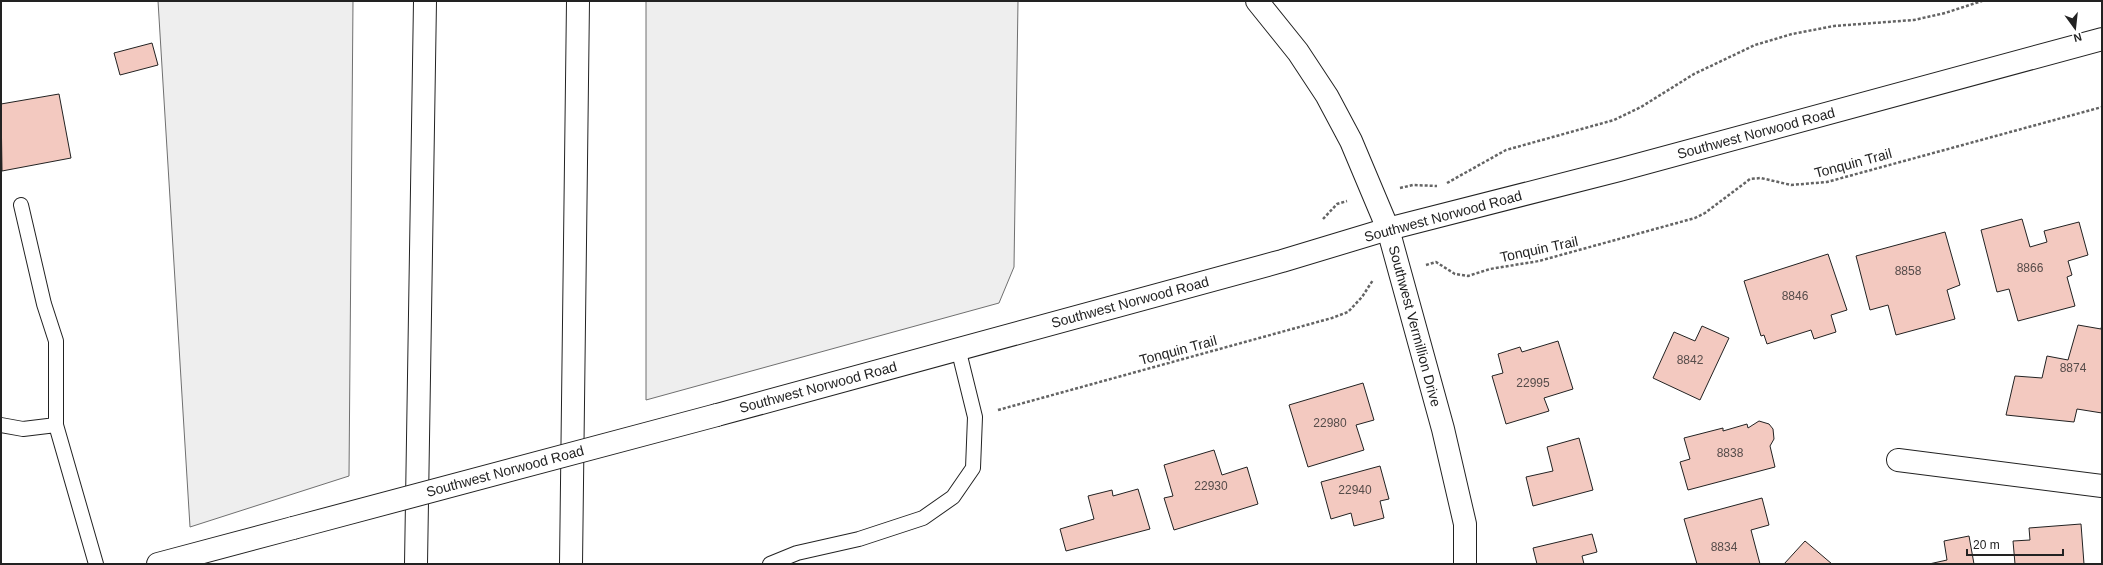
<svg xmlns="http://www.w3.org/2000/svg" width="2103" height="565" viewBox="0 0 2103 565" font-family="Helvetica,sans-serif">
<rect width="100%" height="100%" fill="#fff"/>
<path fill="#eee" stroke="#6f6f6f" d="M158,1H353L349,476L190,527Z
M646,1H1018L1014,267L999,303L646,400Z"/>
<path fill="#f3c9c0" stroke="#222" d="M152,43L158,65L120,75L114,53Z
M59,94L71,158L2,171L1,104Z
M2022,219L2030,247L2047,242L2044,231L2079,222L2088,255L2068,261L2072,275L2067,277L2075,306L2018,321L2009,289L1997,292L1981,230Z
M1945,232L1960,285L1947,290L1955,319L1896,335L1888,305L1870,310L1856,256Z
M1828,254L1847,310L1831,315L1836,332L1814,339L1811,330L1767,344L1764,335L1761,336L1744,281Z
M2102,324V413L2077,409L2074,422L2006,415L2015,376L2042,378L2047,356L2068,360L2078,325L2101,329Z
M1702,326L1729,338L1700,400L1653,378L1674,332L1695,341Z
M1558,341L1573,389L1544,398L1549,411L1506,424L1492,376L1503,373L1498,354L1520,347L1522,352Z
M1363,383L1374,420L1356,425L1364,450L1308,467L1289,405Z
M1759,421L1769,424L1773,429L1774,439L1770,446L1775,467L1688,490L1680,462L1690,459L1684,438L1723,428V431L1747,424L1748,428Z
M1579,438L1593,490L1533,506L1526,477L1553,471L1547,447Z
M1214,450L1222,475L1247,467L1258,504L1174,530L1164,498L1173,496L1164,465Z
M1380,466L1389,499L1380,501L1384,518L1354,526L1351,513L1331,519L1321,482Z
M1138,489L1150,529L1066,551L1060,529L1094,519L1088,496L1112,490L1113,496Z
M1762,498L1769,525L1751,530L1760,564H1697L1684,519Z
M2081,524L2084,564H2015L2013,541L2030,540L2029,528Z
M1592,534L1597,552L1582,556L1584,564H1537L1533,548Z
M1969,536L1974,564H1929L1947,560L1944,541Z
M1805,541L1832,564H1784Z"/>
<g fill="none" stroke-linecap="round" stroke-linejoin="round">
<defs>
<path id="lane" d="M21,205L44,304L56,341V425L96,564
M1,425L23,429L56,425
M770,564L797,553L859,539L923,518L953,497L973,468L975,417L958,348"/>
<path id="street" d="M1257,1L1298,52L1327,96L1351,141L1388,229L1443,429L1465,524V564
M1898,460L2102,486"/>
<path id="secondary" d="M717,415L1282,261L1388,229L1619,170L2102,39
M158,564L293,528"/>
<path id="highway" d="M416,564L425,1
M571,564L578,1"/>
</defs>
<use href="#lane" stroke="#222" stroke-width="16"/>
<use href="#street" stroke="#222" stroke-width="24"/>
<use href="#secondary" stroke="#222" stroke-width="24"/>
<use href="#highway" stroke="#222" stroke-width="24"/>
<path stroke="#646464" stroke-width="2.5" stroke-dasharray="3 2" stroke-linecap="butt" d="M1447,183L1506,150L1614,120L1641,107L1694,74L1755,45L1792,34L1834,26L1914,20L1945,13L1982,1
M1400,188L1413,185L1437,186
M1323,219L1337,204L1347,201
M1426,265L1436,262L1455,274L1468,276L1490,269L1539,261L1695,218L1705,213L1750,179L1761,178L1791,185L1827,182L2102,107
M998,410L1332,318L1348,312L1362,297L1373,280"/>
<use href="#lane" stroke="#fff" stroke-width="14"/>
<use href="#street" stroke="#fff" stroke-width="22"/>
<use href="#secondary" stroke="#fff" stroke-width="22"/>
<use href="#highway" stroke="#fff" stroke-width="22"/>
<defs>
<path id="secondary-bridge" d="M293,528L717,415"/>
</defs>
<use href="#secondary-bridge" stroke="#222" stroke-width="24" stroke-linecap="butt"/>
<use href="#secondary-bridge" stroke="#fff" stroke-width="22"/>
</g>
<g text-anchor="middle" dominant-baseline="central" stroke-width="3" stroke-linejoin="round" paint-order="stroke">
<g font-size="12" fill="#564c4a">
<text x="2030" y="268">8866</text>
<text x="1908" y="271">8858</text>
<text x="1795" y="296">8846</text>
<text x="1690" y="360">8842</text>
<text x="2073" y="368">8874</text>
<text x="1533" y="383">22995</text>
<text x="1330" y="423">22980</text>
<text x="1730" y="453">8838</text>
<text x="1211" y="486">22930</text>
<text x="1355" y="490">22940</text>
<text x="1724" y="547">8834</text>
</g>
<g font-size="14" fill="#222" stroke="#fff">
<text transform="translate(1756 133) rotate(-15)">Southwest Norwood Road</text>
<text transform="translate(1853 163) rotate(-15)">Tonquin Trail</text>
<text transform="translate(1443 216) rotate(-15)">Southwest Norwood Road</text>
<text transform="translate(1539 249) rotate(-12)">Tonquin Trail</text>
<text transform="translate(1130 302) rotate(-15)">Southwest Norwood Road</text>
<text transform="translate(1415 326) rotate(75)">Southwest Vermillion Drive</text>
<text transform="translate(1178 350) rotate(-15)">Tonquin Trail</text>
<text transform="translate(818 387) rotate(-15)">Southwest Norwood Road</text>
<text transform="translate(505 471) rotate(-15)">Southwest Norwood Road</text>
</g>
</g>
<rect width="2103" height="565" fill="none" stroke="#222222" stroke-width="4"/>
<g transform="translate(2075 28) rotate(165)" stroke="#ffffff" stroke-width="3" paint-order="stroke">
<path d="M0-3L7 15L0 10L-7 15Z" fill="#222222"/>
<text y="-6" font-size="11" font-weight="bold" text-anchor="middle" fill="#222222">N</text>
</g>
<path d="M1967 549v6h96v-6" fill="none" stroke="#222222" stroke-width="2"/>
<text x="1973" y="549" font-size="12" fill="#222222" stroke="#ffffff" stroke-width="3" paint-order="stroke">20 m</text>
</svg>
